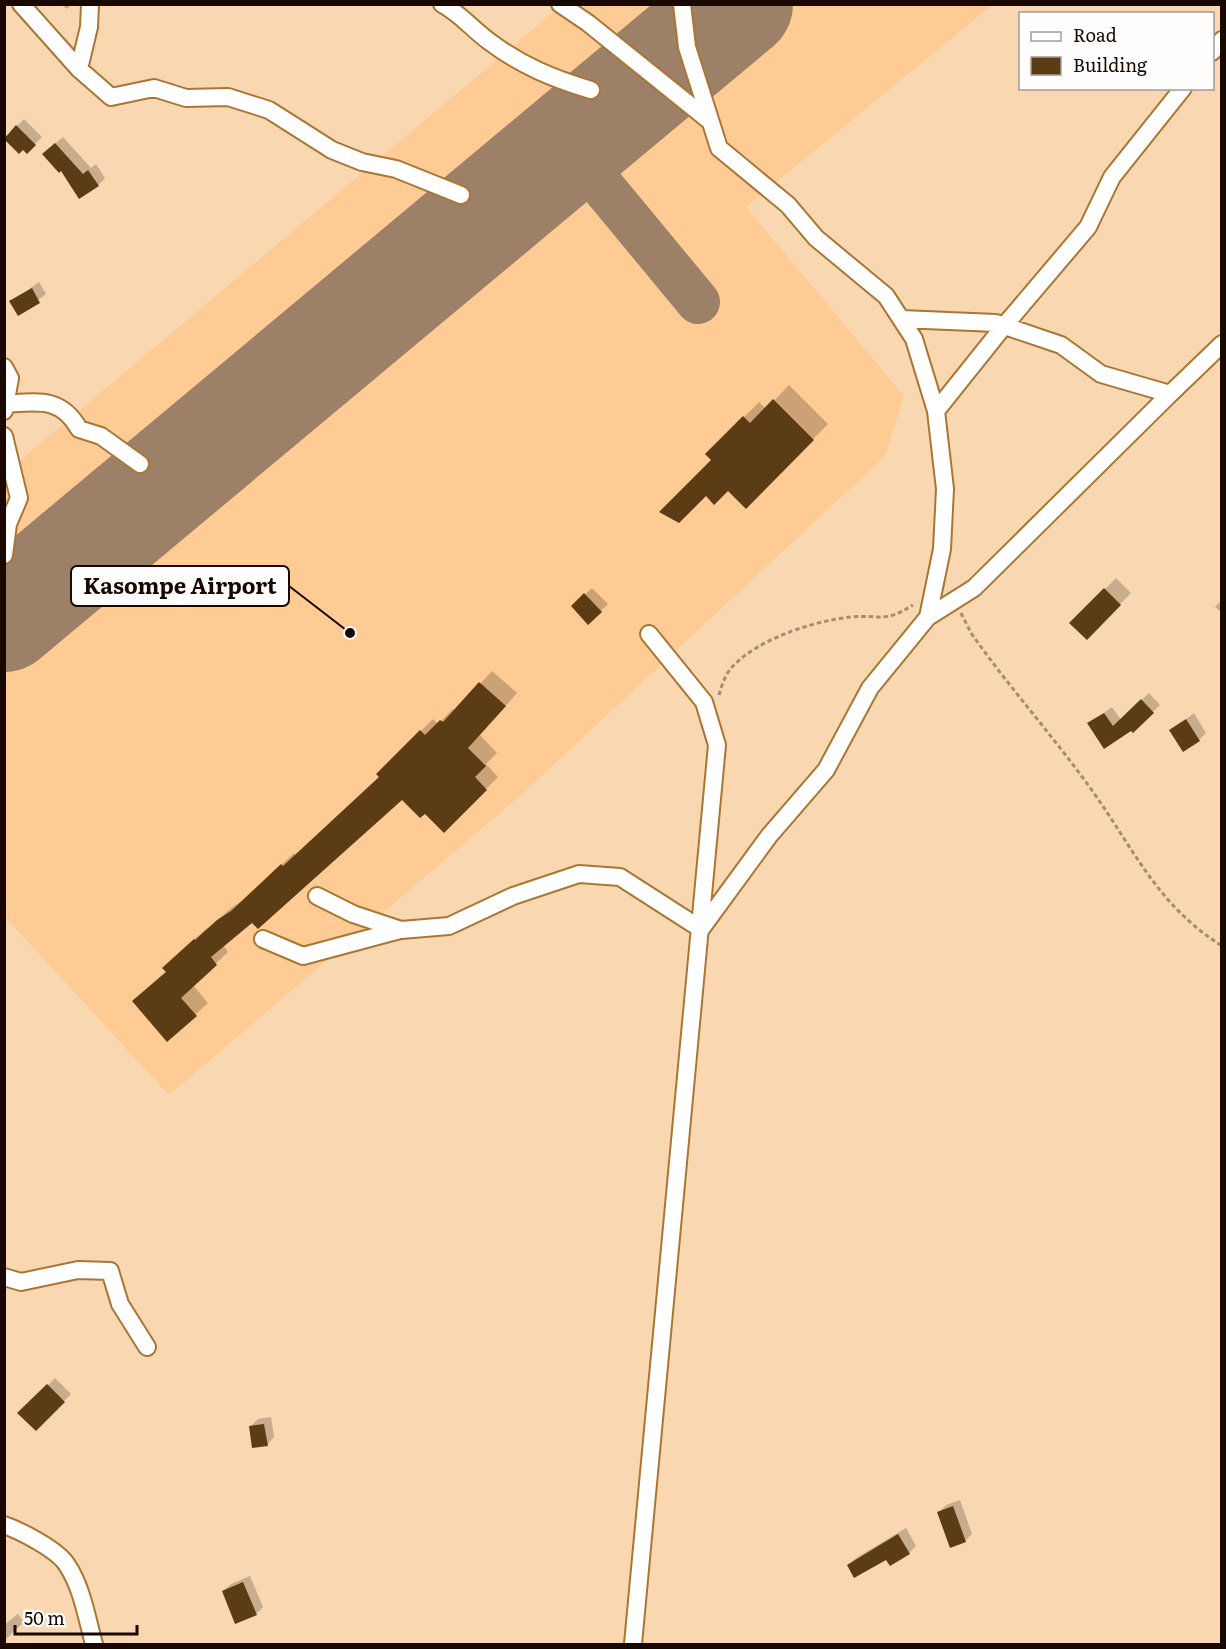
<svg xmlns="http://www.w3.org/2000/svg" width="1226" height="1649" viewBox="0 0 1226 1649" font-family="Literata,serif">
<rect width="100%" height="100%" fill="#f9d7b1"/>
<path fill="#fdcb93" d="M562,5H992L746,207L904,396L885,456L522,794L169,1095L5,917V473Z"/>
<path fill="#0003" d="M60,4H72L67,9Z
M24,119L42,137L27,152L23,148L19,152L5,138Z
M63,137L91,168L96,164L105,178L98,185L61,169L51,147Z
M39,282L46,294L19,314L11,302Z
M789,385L828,424L746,507L707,454L759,402L766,409Z
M1116,578L1131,593L1087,638L1072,623Z
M592,588L608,604L588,623L573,606Z
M1222,600V613L1215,607Z
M492,671L517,693L480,735L497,753L486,764L498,777L444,831L425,812L402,798L223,945L228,952L193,985L208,1003L167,1040L146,989L167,971L177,955L207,928L208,929L231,908L245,899L294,853L296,855L380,777L378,774L433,719L438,724L453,709L455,711Z
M1149,693L1160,705L1133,731L1089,724L1112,707L1121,720Z
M1194,713L1206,733L1199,740L1171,731Z
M55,1378L71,1394L36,1429L20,1413Z
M271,1417L274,1437L267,1445L250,1427L258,1419Z
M960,1500L972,1534L965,1541L939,1512L946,1505Z
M906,1528L916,1546L909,1553L848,1565L856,1558Z
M250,1576L263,1607L256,1614L223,1591L231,1584Z
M18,1614L24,1622L5,1640L4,1625Z"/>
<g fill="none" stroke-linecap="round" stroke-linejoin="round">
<path stroke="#9c8168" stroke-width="44" d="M569,146L698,302"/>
<path stroke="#9c8168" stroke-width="110" d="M4,617L738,4"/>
</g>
<path fill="#5b3c14" d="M16,125L36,145L27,154L23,150L19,154L4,139Z
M55,143L83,174L88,170L99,186L79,199L61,171L59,173L42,154Z
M32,288L40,303L18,316L9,301Z
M773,399L814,440L746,509L728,491L714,505L706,496L679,523L659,512L711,460L705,454L743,416L750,423Z
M1104,588L1121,605L1087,640L1069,623Z
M584,593L602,612L588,625L571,606Z
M479,682L506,706L468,748L486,766L475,777L487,790L444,833L425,814L420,818L402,800L258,929L252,923L211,957L217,965L181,998L197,1016L167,1042L132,1001L166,972L162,968L194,939L195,940L217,920L231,911L281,864L283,866L379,777L376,774L420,730L425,735L440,720L443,722Z
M1141,699L1154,713L1133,733L1131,731L1104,749L1087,723L1104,713L1113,726Z
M1186,719L1200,741L1183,752L1169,730Z
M47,1384L65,1402L36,1431L17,1413Z
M264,1424L268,1446L252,1448L249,1426Z
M953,1506L966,1542L950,1548L937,1512Z
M898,1534L910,1554L890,1566L886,1560L854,1578L847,1565Z
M243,1582L257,1615L235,1624L222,1591Z"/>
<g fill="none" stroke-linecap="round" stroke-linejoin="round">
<defs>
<path id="minor" d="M21,4L79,69L111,97L154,88L186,98L228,97L269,110L332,150L362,162L396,169L461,195
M442,4C461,14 473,30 490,42C522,66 554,79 591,90
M560,4L588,23L711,122
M1212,52L1222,40
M79,69L89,27L90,4
M901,319L996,323L1061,345L1101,374L1170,394L1222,344
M4,367L10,378L4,411
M4,404C36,402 61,396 79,429L101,436L140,464
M936,411L1004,326L1088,227L1112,177L1183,88
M4,436L19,498L8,524L4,555
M928,617L974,588L1170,394
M317,896L353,914L401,930L449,926L513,896L579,874L620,877L701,929L769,836L826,770L870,688L928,617L942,549L945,489L936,411L914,339L886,296L816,238L788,205L719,148L687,47L682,4
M263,939L303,956L400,930
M4,1277L21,1282L78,1270L110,1271L120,1304L147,1347
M4,1525C21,1531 58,1550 67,1565C82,1587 87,1619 94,1644
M633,1644L717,745L704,702L649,634"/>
</defs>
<use href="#minor" stroke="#aa7634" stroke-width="20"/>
<path stroke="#a78c71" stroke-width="3" stroke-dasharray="4.5 3" stroke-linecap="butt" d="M961,613L971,633C1009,687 1053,736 1091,789C1134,849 1157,905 1222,946
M719,695C722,685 725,674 733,666C760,638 814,621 851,617C881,614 883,624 913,605"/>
<use href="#minor" stroke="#fff" stroke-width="16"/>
</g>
<path fill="none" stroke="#180800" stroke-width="2" d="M350 633L289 586"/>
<circle fill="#180800" stroke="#fefefe" stroke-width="2" cx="350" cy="633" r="6"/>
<rect fill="#fefefe" stroke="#180800" stroke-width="2" x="71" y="566" width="218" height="40" rx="6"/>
<g font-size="22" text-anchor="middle" font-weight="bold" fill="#180800">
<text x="180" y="594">Kasompe Airport</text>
</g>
<rect width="1226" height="1649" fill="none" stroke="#180800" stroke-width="12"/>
<rect x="1019" y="12" width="195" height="78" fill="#fefefe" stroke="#a29c98" stroke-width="1.5"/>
<rect x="1031" y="32" width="30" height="9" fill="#ffffff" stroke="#a29c98" stroke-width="1.5"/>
<text x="1073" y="42" font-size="18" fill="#180800">Road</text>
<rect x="1031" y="57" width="30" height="18" fill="#5b3c14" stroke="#a29c98" stroke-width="1.5"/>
<text x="1073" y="72" font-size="18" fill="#180800">Building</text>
<path d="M15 1625v9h122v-9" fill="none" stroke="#180800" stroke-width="3"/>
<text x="24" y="1625" font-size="18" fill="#180800" stroke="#fefefe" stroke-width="4.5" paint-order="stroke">50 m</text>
</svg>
